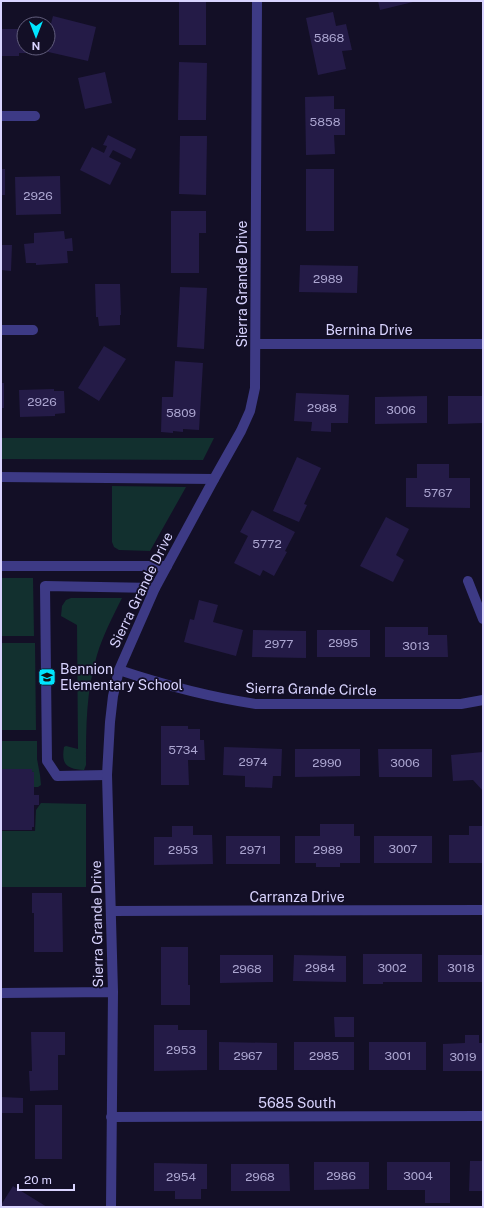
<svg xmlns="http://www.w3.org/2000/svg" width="484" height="1208" viewBox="0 0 484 1208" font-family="'Public Sans',sans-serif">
<rect width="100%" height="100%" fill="#130f26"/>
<path fill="#12302f" d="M1,438H214L203,460L1,459Z
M112,486L186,487L150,551L119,550L114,547L112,542Z
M1,578H33L34,636H1Z
M71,598H122C113,616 103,635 97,655C86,691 86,728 86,765L84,770C67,769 61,765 64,747L66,746L78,749L77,625L61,616L62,606L66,600Z
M1,643H35L36,730H1Z
M1,741H37V759L40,775L41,785L38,787H34V772L1,769Z
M41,803L86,804V887H1V831H35L36,810Z"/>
<path fill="#241b47" d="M179,1H206V45H179Z
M378,1H413V2L380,10Z
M333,12L336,26L346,24L352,50L342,51L346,69L318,75L306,18Z
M53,16L96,27L88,61L44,51L45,48H48V35Z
M1,29H24V48H29V53H19V56H1Z
M179,62L207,63L206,120H178Z
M105,72L112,103L85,109L78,78Z
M334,96V109H345V135H334L335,154L306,155L305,97Z
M108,135L136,149L131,159L113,150L109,157L121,163L110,185L80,170L92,147L104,153L107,146L103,145Z
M180,136H207L206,195L179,194Z
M1,169H5V195H1Z
M306,169H334V231H306Z
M60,176L61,214L16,215L15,177Z
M171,211H206V233H199V273H171Z
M64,231L65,239L72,238L73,251H67L68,263L36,265V263H26L24,244L34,243V233Z
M1,245H12L11,271L1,270Z
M300,265L358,266L357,293L299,292Z
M95,284H120L121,315H120V325L99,326L98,317H96Z
M180,287L207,288L204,349L177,347Z
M104,346L126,359L99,401L78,388Z
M175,361L203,363L199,430L183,429V432L173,431V433L161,432L162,397H173Z
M1,383H4V408H1Z
M54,389V391H64L65,413L55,414V416L20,417L19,390Z
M296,393L349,395L348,423H331V432L311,431L312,422L294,421Z
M427,396V423L375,424V397Z
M448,396H483V423L448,424Z
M297,457L321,468L304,504L307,505L299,522L273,511Z
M417,464H449V478H470V508L406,507V478H417Z
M252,510L295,532L285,551L287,552L274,576L263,570L260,576L234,563L248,536L240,532Z
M386,517L409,529L396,555L404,560L393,582L360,566Z
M199,600L218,605L213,622L243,630L236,656L184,642L190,619L194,620Z
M385,627H428V635H447L448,657H385Z
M253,630L306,631V658L252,657Z
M317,630H370V657H317Z
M161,726H188V729H200V740H204L205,760H188L189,785H161Z
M224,747L282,749L281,776H273L272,788L245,787V776L223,775Z
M295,749H360V776L295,777Z
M378,749H432V777H379Z
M483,752V791L473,780L453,781L451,755Z
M1,769H32V772H34V795H39V805H34V827H32V830H1Z
M320,824H354V836H360V863H340V867H316V863H295V836H320Z
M172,826H193V835H212L213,864L154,865V837H172Z
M469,826H483V863H449V835H469Z
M226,836H280V864H226Z
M374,836H432V863H374Z
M32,893H62L63,952H34V913H32Z
M161,947H188V985H190V1005H161Z
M363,954H422V982H383V984H363Z
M220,955H273V982L220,983Z
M294,955L346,956V982L293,981Z
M438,955H483V982H438Z
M334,1017H354V1037H335Z
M154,1025H178V1030H207V1070L154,1071Z
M31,1032H65V1055H58V1090L30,1091L29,1071H32Z
M465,1035H479V1043H483V1071H443V1044L465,1043Z
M219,1042L277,1043V1070H219Z
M294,1042H354V1070H294Z
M369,1042H426V1070H369Z
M1,1097L23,1098V1113H1Z
M35,1105H62V1159H35Z
M470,1161H483V1191H469Z
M314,1162H369V1189L314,1190Z
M387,1162H450V1203H425V1190H387Z
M154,1163L207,1164V1189H201V1199H175V1191H154Z
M231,1164H289L290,1191H231Z
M13,1186L47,1207H1V1205Z"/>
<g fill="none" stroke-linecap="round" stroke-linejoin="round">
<path stroke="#3d3a85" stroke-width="10" d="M1,477L214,479
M1,566H167
M107,775L57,776L47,761L45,586L155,588"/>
<path stroke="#3d3a85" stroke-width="10" d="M1,116H35
M1,330H33
M256,344H483
M468,581L483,619
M119,670C164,685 209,697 256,704H461L483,700
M111,911L483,910
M1,993L113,992
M111,1117L483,1116
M111,1207L113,992L107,775L110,722L113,696L119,670L155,588L214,479L241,431L250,411L255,388L257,1"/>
</g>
<defs>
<symbol id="school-square" viewBox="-11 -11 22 22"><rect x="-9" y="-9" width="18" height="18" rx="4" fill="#00e5ff" stroke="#130f26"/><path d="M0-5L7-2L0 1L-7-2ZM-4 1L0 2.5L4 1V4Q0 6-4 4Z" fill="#111"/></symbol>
</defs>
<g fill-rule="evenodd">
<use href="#school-square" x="37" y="667" width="20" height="20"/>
</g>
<g text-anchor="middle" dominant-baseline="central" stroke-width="3.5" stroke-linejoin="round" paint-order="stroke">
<g font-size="12" fill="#aca6d1">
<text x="329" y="38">5868</text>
<text x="325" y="122">5858</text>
<text x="38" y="196">2926</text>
<text x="328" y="279">2989</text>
<text x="42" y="402">2926</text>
<text x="322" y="408">2988</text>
<text x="401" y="410">3006</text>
<text x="181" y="413">5809</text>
<text x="438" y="493">5767</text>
<text x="267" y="544">5772</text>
<text x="343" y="643">2995</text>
<text x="279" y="644">2977</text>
<text x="416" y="646">3013</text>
<text x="183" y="750">5734</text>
<text x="253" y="762">2974</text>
<text x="327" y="763">2990</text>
<text x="405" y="763">3006</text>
<text x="403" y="849">3007</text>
<text x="183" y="850">2953</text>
<text x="253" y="850">2971</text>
<text x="328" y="850">2989</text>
<text x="320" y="968">2984</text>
<text x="392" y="968">3002</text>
<text x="461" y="968">3018</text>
<text x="247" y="969">2968</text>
<text x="181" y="1050">2953</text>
<text x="248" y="1056">2967</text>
<text x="324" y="1056">2985</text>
<text x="398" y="1056">3001</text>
<text x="463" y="1057">3019</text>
<text x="341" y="1176">2986</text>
<text x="418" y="1176">3004</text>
<text x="181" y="1177">2954</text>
<text x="260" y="1177">2968</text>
</g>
<g font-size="14" fill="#d9d4ff" stroke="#130f26">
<text transform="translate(242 284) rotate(-90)">Sierra Grande Drive</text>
<text x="369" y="330">Bernina Drive</text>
<text transform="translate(141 590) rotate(-64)">Sierra Grande Drive</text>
<text transform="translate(311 689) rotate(1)">Sierra Grande Circle</text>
<text x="297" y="897">Carranza Drive</text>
<text transform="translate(97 924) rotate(-91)">Sierra Grande Drive</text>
<text x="297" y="1103">5685 South</text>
</g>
<g font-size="14" fill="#d9d4ff" stroke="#130f26" text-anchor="start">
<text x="60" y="669">Bennion<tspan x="60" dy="16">Elementary School</tspan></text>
</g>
</g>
<rect width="484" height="1208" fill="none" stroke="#d9d4ff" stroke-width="4"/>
<g transform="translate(36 36) rotate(180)"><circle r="19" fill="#130f26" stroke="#625e7d"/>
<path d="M0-3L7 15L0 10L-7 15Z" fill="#00e5ff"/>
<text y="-6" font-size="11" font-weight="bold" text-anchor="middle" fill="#d9d4ff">N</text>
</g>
<path d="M18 1184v6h56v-6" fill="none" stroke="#d9d4ff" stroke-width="2"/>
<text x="24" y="1184" font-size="12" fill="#d9d4ff" stroke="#130f26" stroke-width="3" paint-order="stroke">20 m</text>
</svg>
